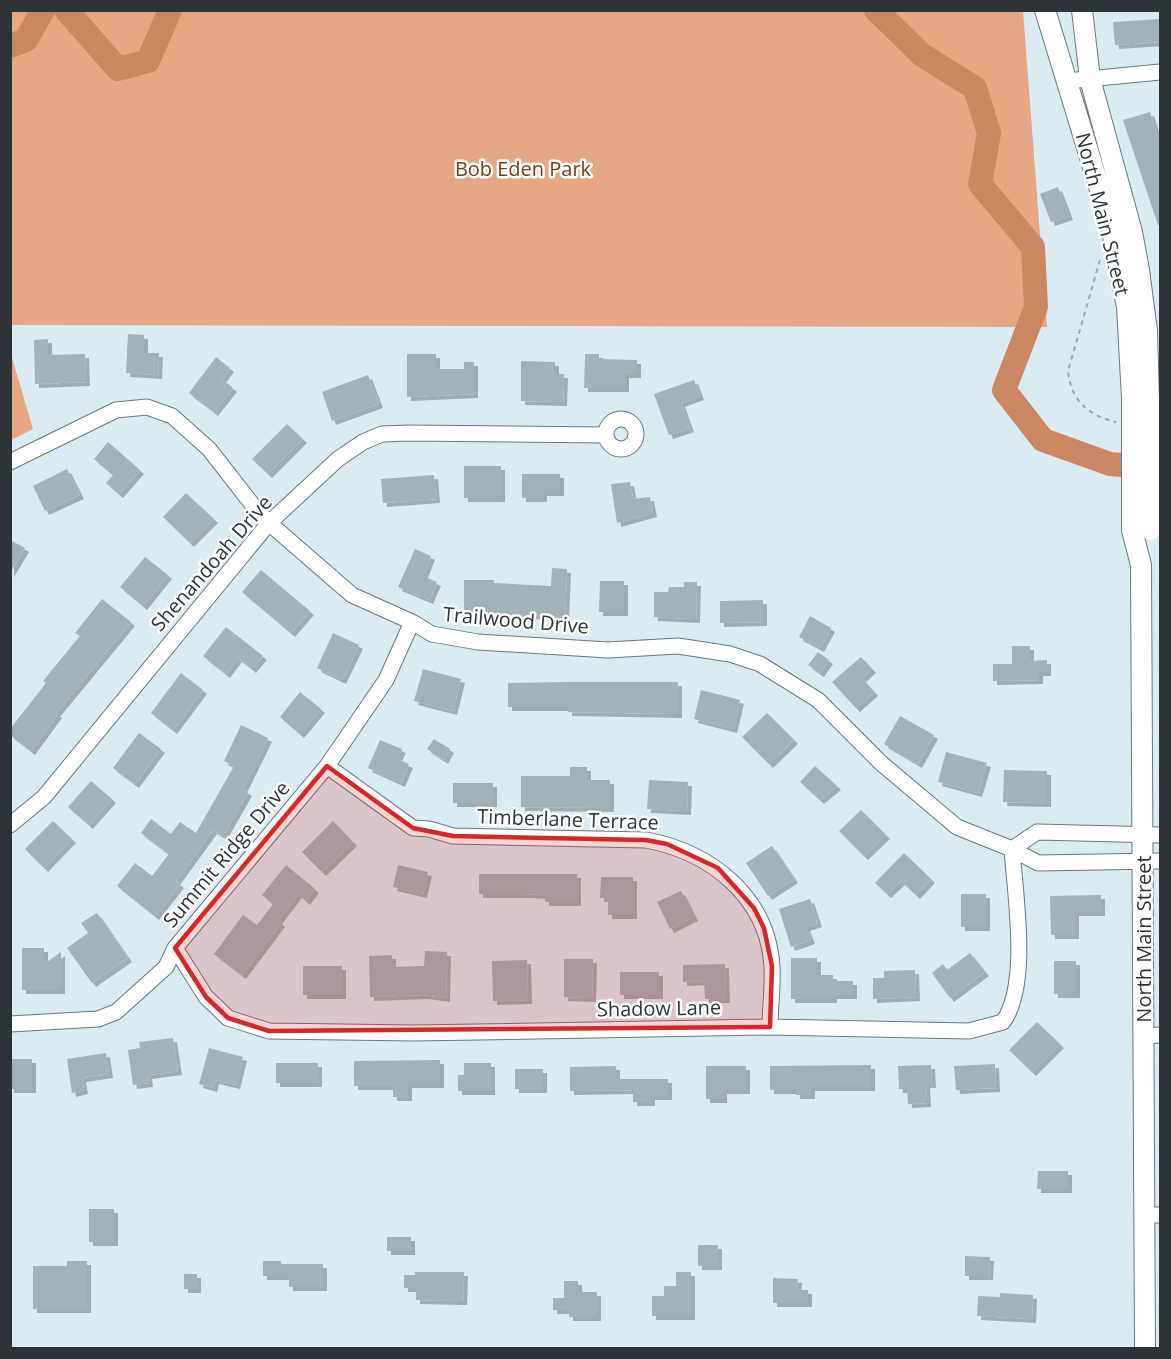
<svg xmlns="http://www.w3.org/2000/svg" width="1171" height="1359" viewBox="0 0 1171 1359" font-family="'Open Sans',sans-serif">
<defs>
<filter id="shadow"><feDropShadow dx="4" dy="4" stdDeviation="0" flood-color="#0004"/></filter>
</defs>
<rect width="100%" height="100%" fill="#daebf2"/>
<path fill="#e7a684" d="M10,11H1023L1047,327L11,325Z
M10,351L33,429L11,440H10Z"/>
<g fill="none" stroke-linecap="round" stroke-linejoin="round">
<path stroke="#ca8762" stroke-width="24" d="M66,10L118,69L148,61L170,10
M876,10L922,55L975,88L989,133L980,184L1033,247L1036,307L1004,390L1043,440L1110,464L1160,468
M10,46L26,40L43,10"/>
</g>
<path fill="#a2b2b9" filter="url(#shadow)" d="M1161,19V42L1115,45L1113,22Z
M1150,112L1161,147V224L1158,225L1123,120Z
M1058,187L1069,216L1051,222L1040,194Z
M128,334L144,335V353H159L158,375L126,373Z
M48,339V355L85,354L86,382L35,384L34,340Z
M407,354H436V369H464V362H474V394L407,397Z
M585,354H599V359L637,360V374H625V388H584Z
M216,357L230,368L222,379L233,388L214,412L189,393Z
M521,361L555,362V374H564L563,402L521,401Z
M368,375L379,404L332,421L322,392Z
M694,380L700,396L681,403L690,428L669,435L654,394Z
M287,424L303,439L268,474L252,459Z
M108,442L140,470L119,494L106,483L113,475L94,459Z
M464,466H501V498H464Z
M67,469L80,495L45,511L33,486Z
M522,474H560V492H543V498H522Z
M434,475L436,499L383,503L381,479Z
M630,482L633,499L650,497L653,513L617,523L611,484Z
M186,493L214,519L190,543L163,517Z
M10,540L25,548L10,573Z
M415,549L431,556L423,576L437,582L429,600L398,587Z
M145,557L168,575L143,606L120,587Z
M552,568L567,569L565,617L509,614V611H464V580H494V583L551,586Z
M261,570L310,611L291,633L242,592Z
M600,581H624V612H599Z
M684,582H697L696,619L654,617V592H668L669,587H684Z
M102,599L131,622L56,713L58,714L31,751L10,735V729L46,683L43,681L80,636L75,633Z
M763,600V622L720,623V601Z
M810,616L831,628L820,648L799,637Z
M226,627L263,656L252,669L238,658L226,674L203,656Z
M333,633L359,645L342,680L317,668Z
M1012,646H1030V661L1047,660V672H1039V680L993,681V664H1012Z
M818,652L829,660L820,673L808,665Z
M861,657L872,669L862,678L874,692L856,708L832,682Z
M423,669L461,679L453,711L414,701Z
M181,673L203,690L173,730L151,713Z
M569,682H678V714L568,712V707H508V683Z
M701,690L740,700L733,729L694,719Z
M300,692L321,709L300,734L280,717Z
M767,713L794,740L769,764L742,737Z
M900,716L934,735L918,764L884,744Z
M241,725L268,738L243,789L248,792L223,836L213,830L176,881L180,884L155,916L117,886L135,863L152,876L169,854L141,833L151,819L171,834L180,822L196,833L234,766L224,761Z
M139,733L161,749L135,784L113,768Z
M434,739L450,749L444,760L427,749Z
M380,740L402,749L397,759L409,764L401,783L368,768Z
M946,752L987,763L978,793L938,782Z
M815,766L837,786L820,800L800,782Z
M570,767H587V780H610V808L521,807V776H570Z
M1004,770L1047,771V803L1003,802Z
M649,780L688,782L687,811L647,809Z
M91,781L112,799L89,825L68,807Z
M453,783H493V803H453Z
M861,810L886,835L864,856L839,831Z
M53,821L72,839L44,868L25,849Z
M333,821L353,842L322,872L302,852Z
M772,846L794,879L768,896L746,863Z
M904,853L931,879L916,895L901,881L887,894L875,883Z
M286,865L315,889L306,901L298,894L278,920L281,923L242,975L214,954L243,915L257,925L273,904L262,895Z
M398,865L428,872L423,894L393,887Z
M479,874H577V902H545V895L525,894H479Z
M601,877H633V915H608V898H600Z
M681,891L694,917L670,929L657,902Z
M961,894H986V927H961Z
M1101,895V912H1075V935H1051L1050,896Z
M810,899L818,923L806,927L811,940L791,947L779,909Z
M97,913L128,958L92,983L67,948L88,933L81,923Z
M22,948H44V964L61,952V990H22Z
M425,951L447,952L446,998L424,995L370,997L369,956L392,955V967L424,966Z
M970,953L985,972L950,998L932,973L943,964L947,970Z
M791,958H817V975H833V981H853V995H833V999H791Z
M564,959H593L592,998L564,997Z
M527,960L528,1000L493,1001L492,961Z
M1054,961H1076V994H1054Z
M725,964L726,999H705L704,981L683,982V965Z
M303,966H342V995H303Z
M915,970L916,997L873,999V978H884V971Z
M620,972H659V995H620Z
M1037,1022L1060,1044L1032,1072L1009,1050Z
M173,1038L178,1071L148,1075L149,1083L133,1085L128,1050L140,1048L139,1042Z
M209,1048L243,1057L236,1085L215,1080L213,1088L199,1084Z
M106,1053L109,1074L82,1078L84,1090L72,1093L67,1059Z
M10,1059H32V1089H10Z
M440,1060V1084H408V1097H393V1086H354V1061Z
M276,1063H318V1083H276Z
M464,1063H491V1091H458V1075H464Z
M995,1064L996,1088L956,1090L954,1066Z
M871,1065V1087H811V1095H796V1090H770V1066Z
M931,1065L932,1084H926L927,1103L908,1104L907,1089H899L898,1066Z
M616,1066V1079H668V1096H651V1102H633V1090L570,1091V1067Z
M706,1066H746V1090H723V1099H706Z
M515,1069H543V1089H515Z
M1038,1171H1068V1189H1037Z
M89,1209H114V1242H89Z
M387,1237H411V1251H387Z
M698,1245H718V1266H698Z
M965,1256L990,1257L989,1276H965Z
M67,1261H87V1309H33V1266H67Z
M263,1261H281V1264H323V1287H289V1276H263Z
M415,1272H464L463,1301L416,1300V1288H404V1275H415Z
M676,1272H691V1316H652V1296H664V1286H676Z
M184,1274H197V1289H184Z
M773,1278L798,1279L797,1290H808V1303H773Z
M564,1281H578V1292H597V1317H569V1310H553V1298H564Z
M1000,1293L1033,1295L1032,1319L977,1316L978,1296L1000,1297Z"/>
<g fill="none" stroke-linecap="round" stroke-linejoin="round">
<defs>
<path id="minor" d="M1067,81L1160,72
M606 434a15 15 0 1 1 30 0a15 15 0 1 1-30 0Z
M10,462L116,410L147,407L172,416L209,449L255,508L269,523L352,595L412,622L432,634L478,642L608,650L678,646L730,654L760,664L818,700L881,763L957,827L1012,849L1038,863L1160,861
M327,766L413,828L429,829L453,836L646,840C711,852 768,897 772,967C773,987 770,1008 770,1027
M10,825L44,797L269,523L338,459L363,442L382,434L408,433L606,435
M1012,849L1037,832L1160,835
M175,948L206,997L228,1018L269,1031L414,1033L770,1027L969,1031L1003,1022C1030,984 1015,895 1012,849
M10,1024L98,1019L116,1012L166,967L175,948L327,766L386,680L412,622
M1144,1036L1160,1035
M1145,1215H1160"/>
<path id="major" d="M1045,10L1111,226L1127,307L1132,398
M1082,10L1090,79L1132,232L1139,270L1147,331L1149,398
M1132,530L1141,565L1145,1348"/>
</defs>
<use href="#minor" stroke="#68777d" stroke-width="17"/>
<use href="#major" stroke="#68777d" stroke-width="22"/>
<path stroke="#9ca9ae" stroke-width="2" stroke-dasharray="4.5 4.5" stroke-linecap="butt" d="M1100,260L1068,371C1071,400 1087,415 1116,422"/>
<use href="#minor" stroke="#fff" stroke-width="15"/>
<use href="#major" stroke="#fff" stroke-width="20"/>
<defs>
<path id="major-bridge" d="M1132,398V530
M1149,398L1150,530"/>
</defs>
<use href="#major-bridge" stroke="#68777d" stroke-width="22" stroke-linecap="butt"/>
<use href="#major-bridge" stroke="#fff" stroke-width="20"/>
</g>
<path fill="#d62828" fill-opacity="0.2" stroke="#d62828" stroke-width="4.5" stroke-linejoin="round" d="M327,766L413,828L453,836L646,840L667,844L718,868L754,908L764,928L772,966L770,1027L269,1031L228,1018L206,997L175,948Z"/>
<g text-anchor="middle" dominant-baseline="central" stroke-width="5" stroke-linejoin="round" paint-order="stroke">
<g font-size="20" fill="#793b12" stroke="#fff">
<text x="523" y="168">Bob Eden Park</text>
</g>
<g font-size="20" fill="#2d3336" stroke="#fff">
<text transform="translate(1103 214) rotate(76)">North Main Street</text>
<text transform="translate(211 563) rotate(-49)">Shenandoah Drive</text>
<text transform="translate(516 620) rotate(5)">Trailwood Drive</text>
<text transform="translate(568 819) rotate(2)">Timberlane Terrace</text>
<text transform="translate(226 854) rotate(-50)">Summit Ridge Drive</text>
<text transform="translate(1143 939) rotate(-90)">North Main Street</text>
<text transform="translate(659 1008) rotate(-1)">Shadow Lane</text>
</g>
</g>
<rect width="1171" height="1359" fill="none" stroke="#2d3336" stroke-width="24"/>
</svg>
